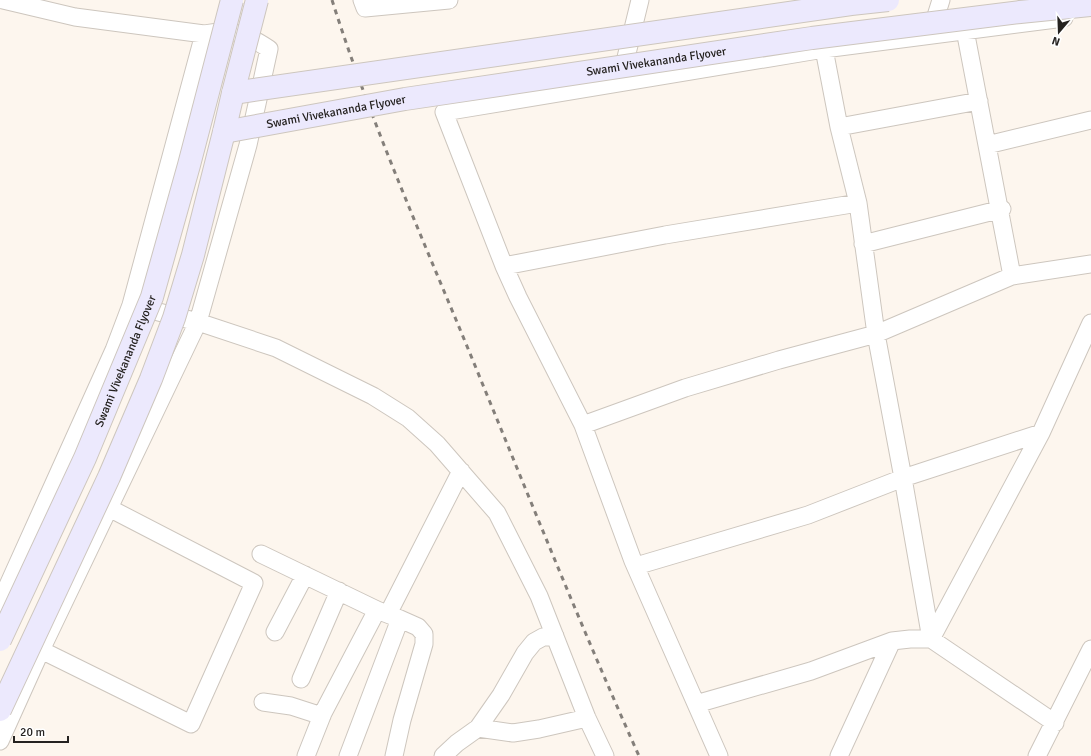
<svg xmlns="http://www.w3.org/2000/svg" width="1091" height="756" viewBox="0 0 1091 756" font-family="Signika,sans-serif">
<rect width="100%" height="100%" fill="#fdf6ee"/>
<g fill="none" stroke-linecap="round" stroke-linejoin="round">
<defs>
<path id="street" d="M362,0L365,8L449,0
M965,30L1012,276
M931,32L941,0
M824,49L839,127L858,203L876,334L903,478L931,639
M621,78L640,0
M839,127L979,101
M987,145L1091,120
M863,244L1002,209
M504,266L665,235L858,203
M131,305L198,322L276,348L373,396L408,418L437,444L497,513L539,596L587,718L605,756
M583,425L685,388L779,360L876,334L1012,276L1091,264
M261,554L377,610L400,619L418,627L424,634V644L402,720L394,756
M636,566L808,515L903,478L1041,433
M0,603L114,350L131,305L204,34
M388,614L461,471
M275,632L305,575
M931,639L1041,433L1091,323
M41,650L191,724L254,583L109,508
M301,679L339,591
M263,702L291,706L322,716
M696,704L811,671L892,641
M478,728L513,733L539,729L587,718
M0,741L41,650L198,322L248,145L269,49C245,33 233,29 204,34L75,17L3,0
M306,756L323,713L377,610
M348,756L400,619
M443,756L457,743L478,728L501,695L525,653L534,642L543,637L555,636
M719,756L633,561L583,425L518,297L504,266L444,112L824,49L1064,18
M839,756L892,641L910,639H931L1055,723
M1037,756L1091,649"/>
</defs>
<use href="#street" stroke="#cdc6be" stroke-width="19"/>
<use href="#street" stroke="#fff" stroke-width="17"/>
<path stroke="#847f7a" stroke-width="3" stroke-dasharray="5 5" stroke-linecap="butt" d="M332,0C370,120 421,235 469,351C525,487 579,622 639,756"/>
<defs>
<g id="secondary-bridge">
<path d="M233,93L851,4L888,0"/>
<path id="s1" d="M224,132L405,99L812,38L1020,12L1091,5"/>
<path id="s2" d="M0,640L85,458L152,297L189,165L232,0"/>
<path d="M0,710L109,477L151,379L174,318L193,255L224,132L233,93L257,0"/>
</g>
</defs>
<use href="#secondary-bridge" stroke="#cdc6be" stroke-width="24" stroke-linecap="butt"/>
<use href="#secondary-bridge" stroke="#ece9fd" stroke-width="22"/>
</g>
<g text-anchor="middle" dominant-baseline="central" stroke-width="3" stroke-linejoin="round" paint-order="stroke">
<g font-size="12" fill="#252220" stroke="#fff">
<text stroke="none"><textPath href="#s1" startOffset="438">Swami Vivekananda Flyover</textPath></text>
<text stroke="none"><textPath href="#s1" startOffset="114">Swami Vivekananda Flyover</textPath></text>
<text stroke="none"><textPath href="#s2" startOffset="306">Swami Vivekananda Flyover</textPath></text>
</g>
</g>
<g transform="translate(1059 32) rotate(199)" stroke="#ffffff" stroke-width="3" paint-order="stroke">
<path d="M0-3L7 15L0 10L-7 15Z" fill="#252220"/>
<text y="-6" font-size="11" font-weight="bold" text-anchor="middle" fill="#252220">N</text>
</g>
<path d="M14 736v6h54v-6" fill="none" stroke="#252220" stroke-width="2"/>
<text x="20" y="736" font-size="12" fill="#252220" stroke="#ffffff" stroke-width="3" paint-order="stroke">20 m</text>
</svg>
